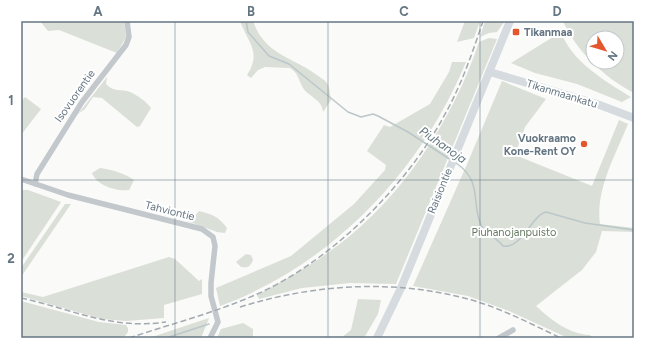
<svg xmlns="http://www.w3.org/2000/svg" width="655" height="359" viewBox="0 0 655 359" font-family="Figtree,sans-serif">
<rect width="100%" height="100%" fill="#fafaf8"/>
<path fill="#dadfd7" fill-rule="evenodd" d="M40,21H124L126,37L117,53L59,30L48,31Z
M240,21H253C264,53 289,56 314,73C319,77 326,80 328,85C330,89 330,96 331,100L323,112C322,98 307,97 302,86C298,78 298,73 290,68L265,67L258,70L251,78L247,75C262,52 248,43 240,21Z
M465,21H480L474,38L457,42Z
M485,21H505L497,32L489,33L480,37Z
M563,21H634V93C605,78 576,51 563,21ZM593,38H617V62H593Z
M561,32C572,62 605,81 631,97L622,102L577,84L535,73L511,63Z
M489,38L497,39L396,284L350,283L302,288L259,299L257,295C285,280 312,265 337,246C402,198 454,118 479,42Z
M452,62H466C421,171 332,265 220,306L216,288L291,256L354,204L385,170L386,165L367,151L384,125L390,127L430,104L449,72Z
M107,77L106,84C113,92 121,89 130,92C137,95 147,102 151,108L140,126L137,127L102,98L93,97L85,109L78,114Z
M502,81L546,99L525,127L515,155L592,186L619,120L628,124C616,154 595,190 600,224L634,228V232L602,231L596,252L582,270L536,306C551,320 569,334 590,335L592,338H568L509,311L468,296L413,286L468,162Z
M25,97L41,109L21,135V102Z
M100,168C113,170 124,173 134,180L129,190C117,192 96,185 92,173Z
M21,190H28L61,202L21,262Z
M65,204H71L21,277V268Z
M199,211C212,214 219,217 227,228L225,233L217,232L187,221L194,217Z
M246,254L251,255L253,260C250,267 248,268 241,267L236,262Z
M169,257L175,259L199,281L202,279V294L164,305V318L126,321L102,319L21,296V292L43,297Z
M358,299L381,300L378,314L364,338H341L351,330Z
M21,301L99,322L126,325L128,328V332L125,336L114,338H21Z
M209,318L201,338H149Z
M243,323L253,329V338H217L221,329Z"/>
<g fill="none" stroke-linecap="round" stroke-linejoin="round">
<path stroke="#bbc7cb" stroke-width="1.5" d="M246,21L248,32L269,56L289,64L348,112L361,117L373,114L378,116L408,132L451,160
M456,163C484,182 470,204 482,227C485,232 498,239 503,246C521,250 532,215 546,212L585,223L634,230
M166,338L209,324"/>
<path stroke="#c3c8cc" stroke-width="5.5" d="M21,179L68,195L202,229L213,237L215,246L211,283V296L218,322L210,338
M35,184L37,174L82,102L126,45L129,37L127,21
M499,338L513,330"/>
<path stroke="#d6dbdf" stroke-width="8" d="M490,72L597,104L634,118
M377,338L401,288L510,21"/>
<path stroke="#a2aab0" stroke-width="1.5" stroke-dasharray="6 3" stroke-linecap="butt" d="M21,298C72,309 111,330 166,322
M240,307C314,284 393,279 468,299C501,308 531,324 561,338
M129,338C171,324 214,313 255,295C329,263 406,187 444,116C461,86 472,54 483,21"/>
</g>
<path fill="none" stroke="#657683" stroke-width="1" stroke-opacity="0.55" d="M175,21V338M328,21V338M480,21V338M21,180H634"/>
<g fill="#e4572e" stroke="#fff" stroke-width="1.5">
<rect x="512" y="28" width="8" height="8" rx="2"/>
<circle cx="584" cy="144" r="4"/>
</g>
<g text-anchor="middle" dominant-baseline="central" stroke-width="4" stroke-linejoin="round" paint-order="stroke">
<g font-size="11" font-weight="bold" fill="#657683" stroke="#fff" text-anchor="start">
<text x="524" y="32">Tikanmaa</text>
<text x="576" y="138" text-anchor="end">Vuokraamo<tspan x="576" dy="13">Kone-Rent OY</tspan></text>
</g>
<g font-size="11" fill="#657683" stroke="#fff">
<text transform="translate(562 94) rotate(17)">Tikanmaankatu</text>
<text transform="translate(75 96) rotate(-55)">Isovuorentie</text>
<text transform="translate(440 191) rotate(-68)">Raisiontie</text>
<text transform="translate(170 211) rotate(14)">Tahviontie</text>
</g>
<g font-size="11" fill="#687a64" stroke="#fff">
<text x="514" y="232">Piuhanojanpuisto</text>
</g>
<g font-size="12" font-style="italic" fill="#60757c" stroke="#fff">
<text transform="translate(443 145) rotate(35)">Piuhanoja</text>
</g>
</g>
<rect width="655" height="359" fill="none" stroke="#ffffff" stroke-width="44"/>
<g transform="translate(605 50) rotate(128)"><circle r="19" fill="#ffffff" stroke="#c1c8cd"/>
<path d="M0-3L7 15L0 10L-7 15Z" fill="#e4572e"/>
<text y="-6" font-size="11" font-weight="bold" text-anchor="middle" fill="#657683">N</text>
</g>
<rect x="22" y="22" width="611" height="315" fill="none" stroke="#657683" stroke-width="1.5"/>
<g font-size="13" text-anchor="middle" font-weight="bold" fill="#657683">
<text x="98" y="16">A</text>
<text x="251" y="16">B</text>
<text x="404" y="16">C</text>
<text x="557" y="16">D</text>
<text x="11" y="105">1</text>
<text x="11" y="263">2</text>
</g>
</svg>
